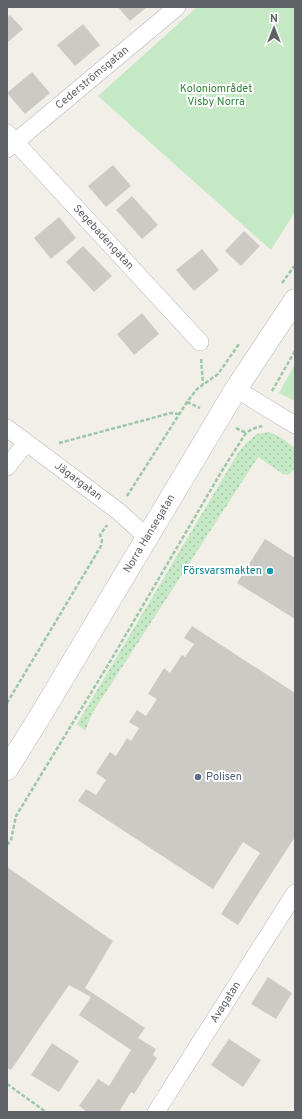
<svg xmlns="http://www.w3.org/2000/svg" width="302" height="1119" viewBox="0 0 302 1119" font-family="Overpass,sans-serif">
<defs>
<pattern id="grass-dots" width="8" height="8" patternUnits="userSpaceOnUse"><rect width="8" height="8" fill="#c5e8c5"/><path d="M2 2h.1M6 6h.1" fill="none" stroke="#a3c0a4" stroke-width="1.8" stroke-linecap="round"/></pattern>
</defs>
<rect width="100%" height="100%" fill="#f1efe8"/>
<path fill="url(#grass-dots)" d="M269,432L280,437L295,448V469L288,475L283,474L258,457L93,712L85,731L77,724L238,453L246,443L257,434Z"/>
<path fill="#c5e8c5" d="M197,7H295V212L271,250L98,96Z
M295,364V401L279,393Z"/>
<path fill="#cccac5" d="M118,7H147L130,21Z
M10,15L23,29L7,43V18Z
M83,24L100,45L75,66L57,45Z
M32,72L50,93L25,114L7,93Z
M113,165L131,186L106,207L88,186Z
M132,196L158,225L142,239L116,210Z
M59,217L76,238L51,259L34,238Z
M244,231L260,246L241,266L225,251Z
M83,246L112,276L94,292L66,262Z
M202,249L219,270L194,291L176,270Z
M142,313L159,334L134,355L117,334Z
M265,539L295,558V619L237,583Z
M192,626L295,693V837L238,925L221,914L260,853L243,842L213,889L78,801L86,789L96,795L106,780L96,773L110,752L116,756L127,738L131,741L139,728L129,722L137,710L146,716L157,699L148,694L164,668L170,673L182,655L185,657L194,644L184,638Z
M7,867L113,941L85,988L145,1028L138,1038L156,1049L153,1055L157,1058L134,1094L131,1092L119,1112H87L79,1106L98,1079L109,1086L131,1050L79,1015L91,997L69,985L11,1070L7,1068Z
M268,977L292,993L276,1019L251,1004Z
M229,1039L261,1060L243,1087L211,1065Z
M52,1043L79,1061L59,1092L31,1075Z"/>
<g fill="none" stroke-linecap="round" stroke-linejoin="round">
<defs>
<g id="minor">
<path id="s1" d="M7,133L200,342"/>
<path id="s2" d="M7,149L177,7"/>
<path d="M236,389L295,425"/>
<path id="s3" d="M7,428L118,511L148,538"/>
<path d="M7,467L26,443"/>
<path id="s4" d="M156,1112L295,893"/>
</g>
<g id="secondary">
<path id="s5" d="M7,769L39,718L236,389L295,300"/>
</g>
</defs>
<use href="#minor" stroke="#b5b8bc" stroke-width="18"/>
<use href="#secondary" stroke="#b6babf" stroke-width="23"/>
<path stroke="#9cc7a9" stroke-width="2.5" stroke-dasharray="4 2" stroke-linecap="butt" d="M282,283L295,265
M201,359L203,384
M272,391L295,351
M187,402L200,408
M236,428L246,433
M59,443L171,413L179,414
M127,496L187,402L197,389L218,374L239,344
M7,703L101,546L102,540L100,535L107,525
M7,845L11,840L16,816L111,660L223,469L246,433L252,429L262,426
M7,1084L46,1112"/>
<use href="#minor" stroke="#fff" stroke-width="17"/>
<use href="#secondary" stroke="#fff" stroke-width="22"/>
</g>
<circle fill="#0f9aa8" stroke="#fff" stroke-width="1.5" cx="270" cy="571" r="4"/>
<circle fill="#5c6f8a" stroke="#fff" stroke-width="1.5" cx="198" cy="777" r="4"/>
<g text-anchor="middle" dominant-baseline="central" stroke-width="4" stroke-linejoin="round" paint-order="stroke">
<g font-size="11" fill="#5f6368" stroke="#fff">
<text stroke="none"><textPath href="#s2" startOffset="111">Cederströmsgatan</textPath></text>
<text stroke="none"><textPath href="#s1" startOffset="142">Segebadengatan</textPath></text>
<text stroke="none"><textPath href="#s3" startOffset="89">Jägargatan</textPath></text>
<text stroke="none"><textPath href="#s5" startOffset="275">Norra Hansegatan</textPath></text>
<text stroke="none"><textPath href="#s4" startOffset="130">Avagatan</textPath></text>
</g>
<g font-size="11" fill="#348238" stroke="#fff">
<text x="216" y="89">Koloniområdet<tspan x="216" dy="13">Visby Norra</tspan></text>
</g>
<g font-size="11" fill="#0d838f" stroke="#fff" text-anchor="end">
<text x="262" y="571">Försvarsmakten</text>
</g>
<g font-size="11" fill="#4e5e75" stroke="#fff" text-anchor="start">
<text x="206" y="777">Polisen</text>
</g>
</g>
<rect width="302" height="1119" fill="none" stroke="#5f6368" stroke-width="16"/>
<g transform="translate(274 28)" stroke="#ffffff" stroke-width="3" paint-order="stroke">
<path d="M0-3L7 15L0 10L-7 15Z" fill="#5f6368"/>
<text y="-6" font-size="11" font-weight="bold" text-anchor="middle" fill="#5f6368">N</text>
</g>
</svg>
